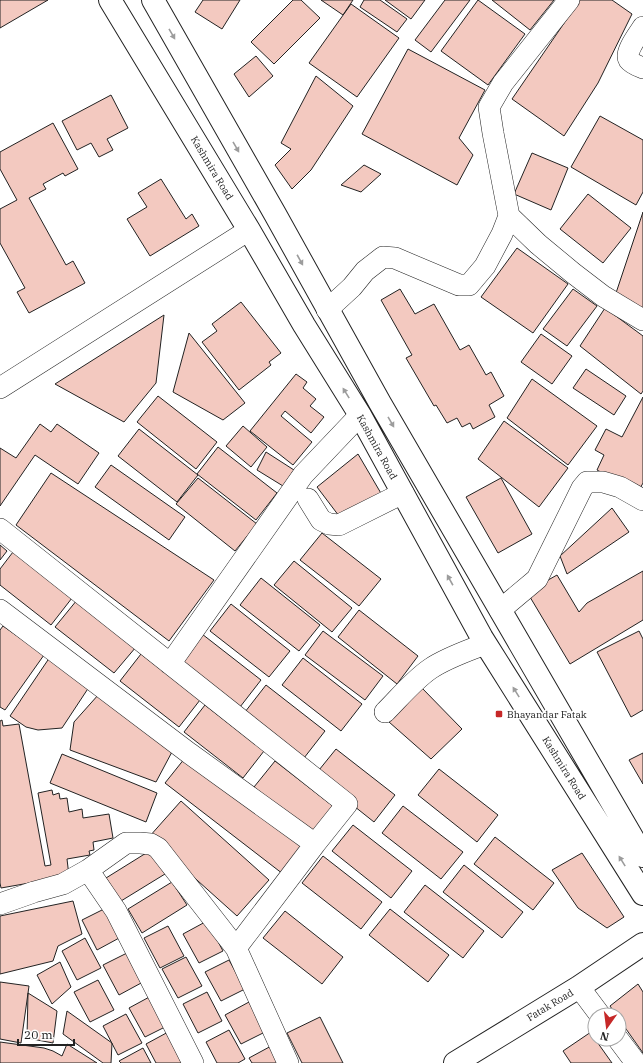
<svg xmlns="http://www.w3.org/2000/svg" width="643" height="1063" viewBox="0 0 643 1063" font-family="'IBM Plex Serif',serif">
<rect width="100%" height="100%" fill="#fff"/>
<path fill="#f3c9c0" stroke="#222" d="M0,0H48L0,28Z
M203,0H240L222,29L195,12Z
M293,0H301L320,18L274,64L251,42Z
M321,0H353L343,15Z
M364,0H380L407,19L397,32L360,7Z
M385,0H425L411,19Z
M445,0H470L431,52L415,40Z
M478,0L525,34L488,85L441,51Z
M492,0H554L530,30Z
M580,0H612L632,14L598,83L564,136L512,99Z
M351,4L399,38L357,97L309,63Z
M408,49L485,90L459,138L473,155L457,185L362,134Z
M256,56L273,76L249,97L234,74Z
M316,76L353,106L311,170L292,189L275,165L291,149L281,143Z
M111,95L128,128L107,139L113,150L99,157L91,143L77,150L62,121Z
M600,116L643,140V192L636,205L571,167Z
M53,123L78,169L65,176L63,173L43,184L46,189L29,198L66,265L73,261L85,283L29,313L17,292L25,288L0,243V209L17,200L0,169V152Z
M532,153L568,168L551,210L514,194Z
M364,165L381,174L361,192L341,185Z
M161,179L186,219L192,214L199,226L150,256L127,219L147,207L138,193Z
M588,194L631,228L603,263L560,229Z
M643,212V309L614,299Z
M517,248L568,284L533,333L481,297Z
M400,289L415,314L434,304L460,350L469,345L486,375L491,372L504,396L489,405L495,417L473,429L470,423L462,427L457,418L447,423L436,405L434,406L406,358L412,355L381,300Z
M573,289L597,306L567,346L543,329Z
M241,302L281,353L269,362L271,365L239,390L202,342L217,331L212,324Z
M605,308L643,336V391L641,394L580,346Z
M164,315L156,383L124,422L55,384Z
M189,333L245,403L223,420L173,392Z
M541,334L572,356L552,384L521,362Z
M586,369L626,396L614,415L573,388Z
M296,374L307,382L303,388L316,399L310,406L324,417L311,433L285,411L281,416L312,442L293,465L250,431Z
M532,379L597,426L568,465L507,418Z
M158,396L217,442L196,469L137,422Z
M643,397V483L638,492L597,470L604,455L595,450L606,429L622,437Z
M504,421L568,468L539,507L478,459Z
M40,424L51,432L57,424L99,453L78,484L35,455L0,506V448L16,458Z
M243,426L267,447L251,467L226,446Z
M139,429L198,475L177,502L118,456Z
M218,447L277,493L256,520L197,474Z
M266,452L294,470L283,486L257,470Z
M358,454L382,495L339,516L317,487Z
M111,465L185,517L169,540L95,487Z
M51,473L214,580L169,641L16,525Z
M198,478L257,524L235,551L176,504Z
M501,478L532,534L498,553L466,497Z
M612,508L629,532L567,574L560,556Z
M322,533L381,579L359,606L300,560Z
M0,545L7,551L0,560Z
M13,552L72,598L51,625L0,585V569Z
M294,561L352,608L332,632L274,585Z
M643,571V620L570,664L527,592L557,575L579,612L587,603Z
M261,578L320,625L299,651L240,605Z
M77,600L136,647L114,673L55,627Z
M231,604L290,651L269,677L210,631Z
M359,610L418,656L397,684L338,637Z
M3,626L44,655L5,710L0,707V630Z
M323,631L383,676L365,700L305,655Z
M639,631L643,639V710L631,717L597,652Z
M202,634L261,680L240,707L181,661Z
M52,654L93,681L62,728L38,730L26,727L10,716Z
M141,654L200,700L179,727L120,681Z
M303,658L362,704L341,731L282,685Z
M266,685L325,731L304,758L245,712Z
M421,687L462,729L431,759L389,722Z
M99,694L173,750L156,782L70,750L74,722Z
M205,705L264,751L243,778L184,732Z
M2,720L3,726L19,724L45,866L51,865L38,793L52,790L53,795L59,793L60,799L67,798L69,812L82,809L83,818L109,814L113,838L93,842L94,850L89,851L90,855L67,859L69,876L1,888L0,883V721Z
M336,749L395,795L374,822L315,775Z
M189,753L306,844L283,874L165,783Z
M643,753V784L629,760Z
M62,754L157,793L146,822L50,783Z
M275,761L334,807L313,834L254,787Z
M439,769L498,815L477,842L418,795Z
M181,801L269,880L237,916L149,837Z
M403,806L463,852L441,879L382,833Z
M353,825L412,871L391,898L332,851Z
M495,837L554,883L533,910L474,864Z
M151,850L165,874L121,901L106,878Z
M582,853L624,917L607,928L578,908L552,870Z
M323,856L382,902L361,929L302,883Z
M464,865L523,912L502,938L443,892Z
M172,882L187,905L142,933L128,909Z
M425,885L484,931L463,958L404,912Z
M73,901L82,934L58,946L53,961L0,974V916Z
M106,908L121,937L97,950L82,920Z
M390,909L449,955L428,982L369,935Z
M285,911L343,957L322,984L263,938Z
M207,921L223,951L199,963L183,934Z
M168,926L184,956L160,968L144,938Z
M85,938L101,968L77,980L62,951Z
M127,953L143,982L119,995L103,965Z
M186,957L202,986L178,998L162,969Z
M229,960L245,989L221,1001L205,972Z
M60,962L71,987L52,1004L37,975Z
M98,980L114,1010L90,1022L74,992Z
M0,982L29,986L21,1043L0,1039Z
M638,984L643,992V1053L619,1019V1015H616L610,1006Z
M207,992L222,1021L198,1033L183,1004Z
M28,993L57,1011L53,1043L27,1038Z
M153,995L169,1025L145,1037L129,1008Z
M249,1002L265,1032L241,1044L225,1015Z
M67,1011L112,1043L111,1063H103L63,1034Z
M126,1014L142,1043L118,1055L103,1026Z
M320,1017L343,1063H302L287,1033Z
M229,1030L245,1059L238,1063H217L206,1042Z
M170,1031L182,1063H156L146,1044Z
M591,1032L595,1039L612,1063H571L563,1051Z
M0,1042L44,1048L53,1051L62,1056L67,1044L97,1063H0Z
M273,1045L282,1063H252L249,1058Z
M143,1048L151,1063H121L119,1061Z"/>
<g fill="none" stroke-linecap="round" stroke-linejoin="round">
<defs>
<path id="minor" d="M643,27C639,34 624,52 629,60C632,64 638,66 643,68
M509,216L538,244L573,273L603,296L643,320
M327,310L352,287L365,271L383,257L395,258L459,285H469L485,266L502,234L509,216L493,133L489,107L503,83L569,0
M0,388L249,230
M308,499L321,520L329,524L339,525L403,493
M0,529L347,804L315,844L236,948L288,1063
M0,610L189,753L315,844
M500,610L537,579L582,488L587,482H603L620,487L643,500
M170,664L303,475L360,415
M385,712C399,698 414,680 430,669C446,658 467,651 485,644
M88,870L116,911L193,1063
M0,904L34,892L63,884L88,870L126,843H140L151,844L158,848L236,948
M579,987L600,1015
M618,1039L636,1063"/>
<path id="major" d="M110,0L249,230L304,325L360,415L482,638L643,894
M153,0L275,214L380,403L643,856
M455,1063L579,987L643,944"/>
</defs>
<use href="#minor" stroke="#222" stroke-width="22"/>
<use href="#major" stroke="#222" stroke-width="24"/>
<use href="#minor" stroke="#fff" stroke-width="21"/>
<use href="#major" stroke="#fff" stroke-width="22"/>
</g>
<defs><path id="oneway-solid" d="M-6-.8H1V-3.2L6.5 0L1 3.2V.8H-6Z"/></defs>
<g fill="#9c9c9c">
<use href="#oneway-solid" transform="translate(172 34) rotate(60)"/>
<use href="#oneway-solid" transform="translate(236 147) rotate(60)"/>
<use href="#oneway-solid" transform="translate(300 260) rotate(61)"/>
<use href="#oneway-solid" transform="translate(346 393) rotate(-122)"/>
<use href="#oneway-solid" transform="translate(391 422) rotate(60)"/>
<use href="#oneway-solid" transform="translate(450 580) rotate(-119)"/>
<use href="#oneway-solid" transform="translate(516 692) rotate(-122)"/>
<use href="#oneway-solid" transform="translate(622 861) rotate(-122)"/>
</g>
<rect fill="#c62828" stroke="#fff" stroke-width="1.5" x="495" y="710" width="8" height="8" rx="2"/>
<g text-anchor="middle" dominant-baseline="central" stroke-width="3" stroke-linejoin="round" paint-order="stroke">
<g font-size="10" fill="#222" stroke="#fff">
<text transform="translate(212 168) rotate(59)">Kashmira Road</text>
<text transform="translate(377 447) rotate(61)">Kashmira Road</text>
<text transform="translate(564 768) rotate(58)">Kashmira Road</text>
<text transform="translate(550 1005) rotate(-31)">Fatak Road</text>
</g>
<g font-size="10" fill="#222" stroke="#fff" text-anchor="start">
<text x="507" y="714">Bhayandar Fatak</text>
</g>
</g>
<g transform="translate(607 1027) rotate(194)"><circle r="19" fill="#ffffff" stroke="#a7a7a7"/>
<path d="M0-3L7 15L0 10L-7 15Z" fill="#c62828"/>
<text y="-6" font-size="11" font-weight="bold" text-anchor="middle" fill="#222222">N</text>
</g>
<path d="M18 1039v6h56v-6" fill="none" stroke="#222222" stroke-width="2"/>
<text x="24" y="1039" font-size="12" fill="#222222" stroke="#ffffff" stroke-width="3" paint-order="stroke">20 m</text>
</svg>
